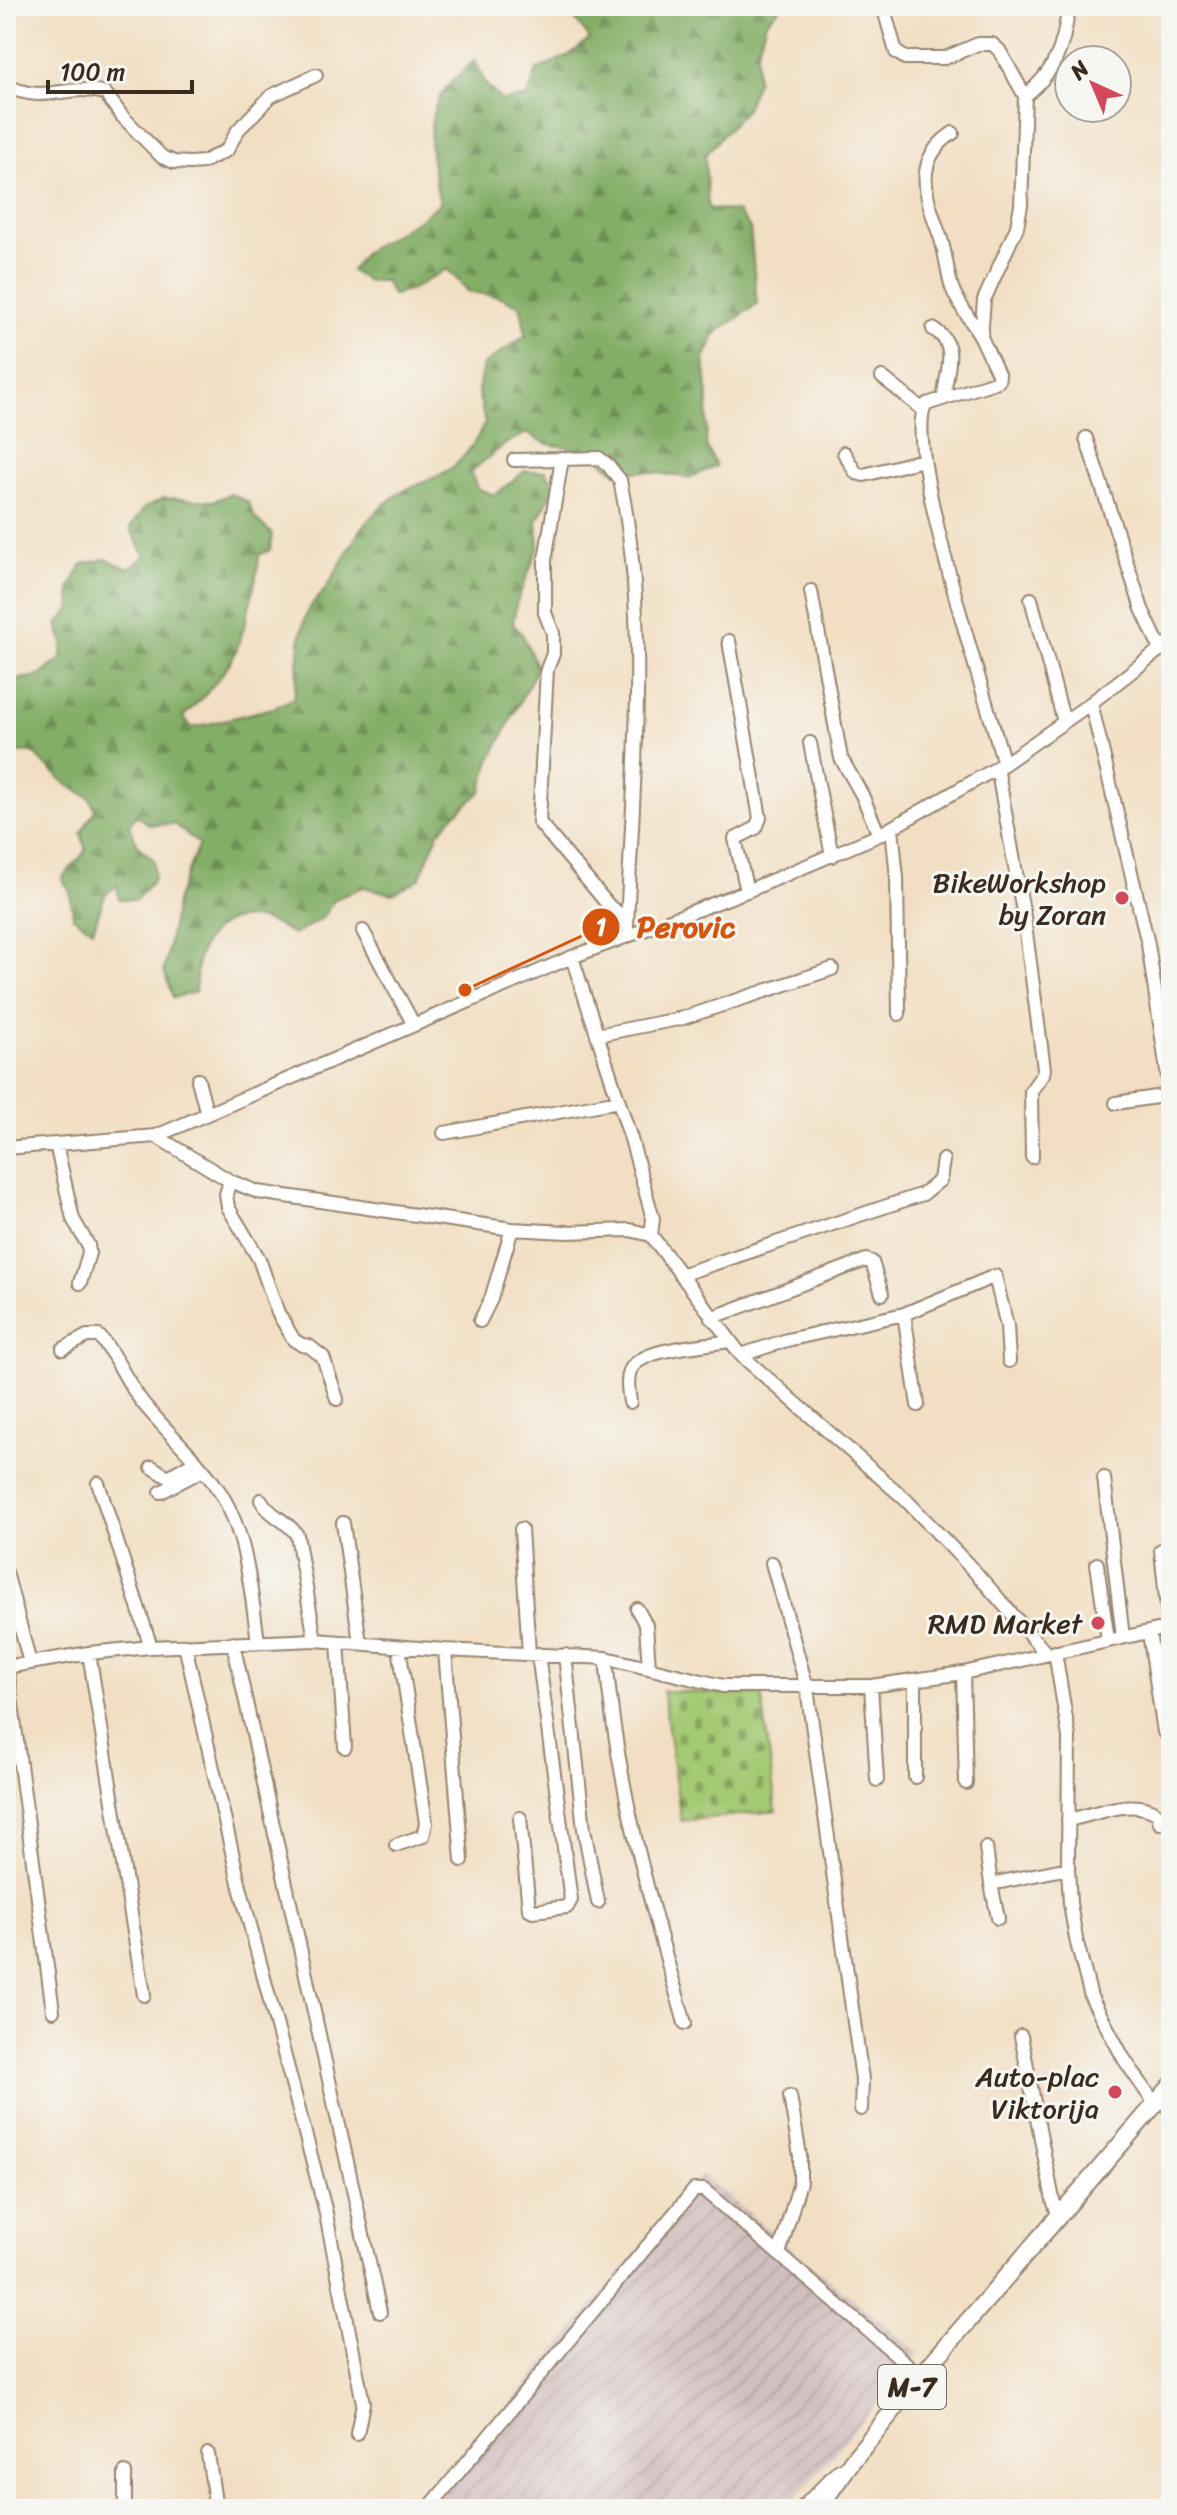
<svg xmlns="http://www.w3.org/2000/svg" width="1177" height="2515" viewBox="0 0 1177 2515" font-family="Sriracha,sans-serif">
<defs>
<pattern id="industrial-furrows" width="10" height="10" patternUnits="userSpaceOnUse" patternTransform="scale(2)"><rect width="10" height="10" fill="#d2bfbf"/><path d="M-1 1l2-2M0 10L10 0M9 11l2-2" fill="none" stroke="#b5a4a4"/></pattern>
<pattern id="forest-firs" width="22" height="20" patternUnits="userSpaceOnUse" patternTransform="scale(2)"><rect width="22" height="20" fill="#83ae66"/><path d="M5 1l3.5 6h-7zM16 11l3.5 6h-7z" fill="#6c8e53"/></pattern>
<pattern id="cemetery-stones" width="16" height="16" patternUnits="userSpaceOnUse" patternTransform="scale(2)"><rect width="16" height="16" fill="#a4ca74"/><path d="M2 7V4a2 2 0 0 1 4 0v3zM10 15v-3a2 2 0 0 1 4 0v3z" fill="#87a45f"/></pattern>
</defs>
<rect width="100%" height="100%" fill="#f6f6f2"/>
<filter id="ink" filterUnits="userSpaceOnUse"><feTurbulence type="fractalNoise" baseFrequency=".0125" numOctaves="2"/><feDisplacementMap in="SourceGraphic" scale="16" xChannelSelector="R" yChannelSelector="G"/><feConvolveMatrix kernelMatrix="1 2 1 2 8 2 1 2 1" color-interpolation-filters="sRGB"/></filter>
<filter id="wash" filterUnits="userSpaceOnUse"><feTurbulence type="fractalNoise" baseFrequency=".006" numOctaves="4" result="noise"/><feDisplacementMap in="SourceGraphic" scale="32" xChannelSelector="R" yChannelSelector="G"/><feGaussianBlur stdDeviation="1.8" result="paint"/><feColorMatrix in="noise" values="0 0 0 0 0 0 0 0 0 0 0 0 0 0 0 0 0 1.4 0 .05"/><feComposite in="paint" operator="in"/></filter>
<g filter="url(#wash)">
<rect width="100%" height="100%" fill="#f2dfc3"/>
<path fill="url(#industrial-furrows)" d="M702,2175L919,2353L787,2509H423Z"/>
<path fill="url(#forest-firs)" stroke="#5f6c42" stroke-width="2" d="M565,6H782L766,22L757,52V81L746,109L705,155L708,208L737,212L750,228L757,304L715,334L704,359L708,398L706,446L716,466L689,478L645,471L617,473C605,463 593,453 577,449C553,444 551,448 527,433L508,442L470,472L478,489L495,495L525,471H545L556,486L537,520L539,546L516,604L513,624L523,635L537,668L490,761L481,792L451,818L438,834L419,879L393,894L363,887L335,899L321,919L293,935C256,909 212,911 198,960C196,970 196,982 195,992L173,998L164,971L177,898L199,844L174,824L150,825L136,815L129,826L139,847L154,860V879L136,900L119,899L117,885L105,895L93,930L73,917L70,892L62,878L86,851L81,833L95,810L89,797L67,785L33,753L6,752V681L39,676L62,658L63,641L57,625L71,609L70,588L82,564L106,559L129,569L145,556L130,528L144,508L164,498L213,501L231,494L248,502L255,518L272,534L270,550L259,555C258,576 242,642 232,659C219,681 201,700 183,717L192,728L273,708L293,699C301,671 296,633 309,609C314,600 323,594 328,585C350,549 361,518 398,494C415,484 437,479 453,467C467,456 477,439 485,423L478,391L483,365L526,335L521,307L502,297L469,292L447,269L410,290L392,295L385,281H368L351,271L365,252L423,217L440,203C433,171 422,127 440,97C447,83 464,71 475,60L486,85L502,101L527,97L537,70L569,55L590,39Z"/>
<path fill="url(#cemetery-stones)" stroke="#707a49" stroke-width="2" d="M663,1691L762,1695L776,1811L681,1821Z"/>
</g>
<g filter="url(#ink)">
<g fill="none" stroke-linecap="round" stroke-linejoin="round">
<defs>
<path id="minor" d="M883,6L896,52L905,58H945L978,44H992L999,50L1025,96C1055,72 1064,47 1068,10
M6,85C44,106 68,82 105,93L122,116L162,157L174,162L190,163L203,162L227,150L238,130L271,96L316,75
M953,133C910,161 927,199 941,239C946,255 947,272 952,288C959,306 971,320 981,337
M933,329C961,345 945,372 944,398
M882,377L922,409
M1086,438L1142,609L1161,650
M844,453L856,473L864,475L923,460
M562,459L599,458L608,465L620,480C650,625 633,779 627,926
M514,460L562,459L545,560V613L553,633V654L547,669L539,822L610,907L627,919
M811,591L841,758L862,795L879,835
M1031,599L1064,722
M729,641L760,818L756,828L735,839L747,891
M1091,703L1148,944L1170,1091L1163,1096L1116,1103
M810,743L832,856
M1004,764C991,713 898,433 927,404L998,381L999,376L981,337L984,300L1017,227L1021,205L1025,96
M997,767L1024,917L1044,1069L1043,1074L1031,1091L1032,1157
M892,828L897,878L899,1014
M363,931L414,1025
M572,957L631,1139L653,1219L651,1235
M597,1035L683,1018L832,969
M198,1080L207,1114
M444,1133L619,1101
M156,1136L572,957L747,891L879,835L1004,764L1091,703L1171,641
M56,1144L73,1219L88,1245L89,1253L80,1283
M6,1148L156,1136L230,1181L258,1192L512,1229L566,1232L630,1230L651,1235L741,1355L905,1499L977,1574L1046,1653
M230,1181L226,1194L228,1207L259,1259L278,1313L294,1340L302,1345L309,1346L323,1357L337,1399
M680,1275L923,1194L940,1180L943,1160
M904,1314L918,1405
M711,1318L866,1260L872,1262L882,1294
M480,1321L491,1299L512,1229
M63,1349L87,1336H99C117,1356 126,1382 143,1403C165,1430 192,1454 213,1482C247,1526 250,1587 258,1641
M741,1355L787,1340L904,1314L995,1276L1007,1326L1009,1361
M630,1402C629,1393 626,1381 630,1371C640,1347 706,1346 729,1341
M152,1467L168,1477L196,1461
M1104,1478L1123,1637
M98,1483L151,1647
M161,1492L203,1470
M261,1500C269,1516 287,1520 297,1535L315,1640
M343,1523L360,1643
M521,1529L529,1654
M1161,1550L1169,1627
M772,1563L807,1688L862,2079L861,2109
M1097,1564L1108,1640
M6,1572L30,1663
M637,1609L646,1625L649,1667
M1149,1632L1164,1732
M338,1642L345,1747
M233,1643L380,2312
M185,1645L239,1883L325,2209L363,2403L357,2434
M445,1650L462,1860
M1055,1652L1069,1737L1068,1868L1070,1903L1076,1939L1091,1997L1124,2059L1155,2104
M89,1653L144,1995
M565,1655L584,1829L598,1902
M606,1658C616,1783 650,1902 685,2023
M6,1667L89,1653L151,1647L315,1640L445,1650L606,1658L723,1686H871L963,1673L1171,1627
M7,1667L53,2011
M963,1673L966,1783
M915,1680V1777
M871,1686L877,1780
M520,1818L529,1909L533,1911L567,1907L571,1900L538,1654
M1068,1820C1095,1815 1132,1796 1158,1814L1160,1823
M396,1845L423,1836L426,1823L399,1647
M986,1848L991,1884L1068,1868
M991,1884L998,1918
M1021,2036L1053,2200L1059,2217
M779,2254L800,2182V2156L790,2096
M208,2454L216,2509
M125,2473V2509
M428,2509L694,2190H704L921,2376
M801,2509L839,2470"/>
<path id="major" d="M818,2509L852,2461L930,2365L1171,2086"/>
</defs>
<use href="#minor" stroke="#968470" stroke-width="16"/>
<use href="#major" stroke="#968470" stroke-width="20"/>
<use href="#minor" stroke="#fff" stroke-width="12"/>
<use href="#major" stroke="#fff" stroke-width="16"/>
</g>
</g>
<g fill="#d1495b" stroke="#f6f6f2" stroke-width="3">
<circle cx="1122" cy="898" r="8"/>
<circle cx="1098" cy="1623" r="8"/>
<circle cx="1115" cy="2092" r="8"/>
</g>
<g text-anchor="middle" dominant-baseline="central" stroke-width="6" stroke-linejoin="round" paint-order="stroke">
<rect fill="#f6f6f2" stroke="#73675e" stroke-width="2" x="878" y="2365" width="68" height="44" rx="6"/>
<g font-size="26" font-weight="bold" fill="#3b2a1e">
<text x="912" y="2387">M-7</text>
</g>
<g font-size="28" fill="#3b2a1e" stroke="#f6f6f2" text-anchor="end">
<text x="1106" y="882">BikeWorkshop<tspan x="1106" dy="32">by Zoran</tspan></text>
<text x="1082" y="1623">RMD Market</text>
<text x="1099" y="2076">Auto-plac<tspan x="1099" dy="32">Viktorija</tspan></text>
</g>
</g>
<path fill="none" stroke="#d7540e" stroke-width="3" d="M465 990L601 927"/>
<g fill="#d7540e" stroke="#f6f6f2" stroke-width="3">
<circle cx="465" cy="990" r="8"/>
<circle cx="601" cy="927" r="20"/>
</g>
<g font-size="24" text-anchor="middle" font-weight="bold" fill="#fff">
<text x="601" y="935">1</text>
</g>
<g font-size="30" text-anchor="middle" font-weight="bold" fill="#d7540e" stroke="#f6f6f2" stroke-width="6" stroke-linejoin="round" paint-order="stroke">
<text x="686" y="937">Perovic</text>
</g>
<rect width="1177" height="2515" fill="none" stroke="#f6f6f2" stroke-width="32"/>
<g transform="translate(1093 84) rotate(316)"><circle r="38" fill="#f6f6f2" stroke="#aba49d" stroke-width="2"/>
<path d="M0-6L14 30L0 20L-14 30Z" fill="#d1495b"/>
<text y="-12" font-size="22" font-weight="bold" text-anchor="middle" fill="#3b2a1e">N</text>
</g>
<path d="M48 80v12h144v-12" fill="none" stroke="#3b2a1e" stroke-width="4"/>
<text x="60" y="80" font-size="24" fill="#3b2a1e" stroke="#f6f6f2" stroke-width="6" paint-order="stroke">100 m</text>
</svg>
